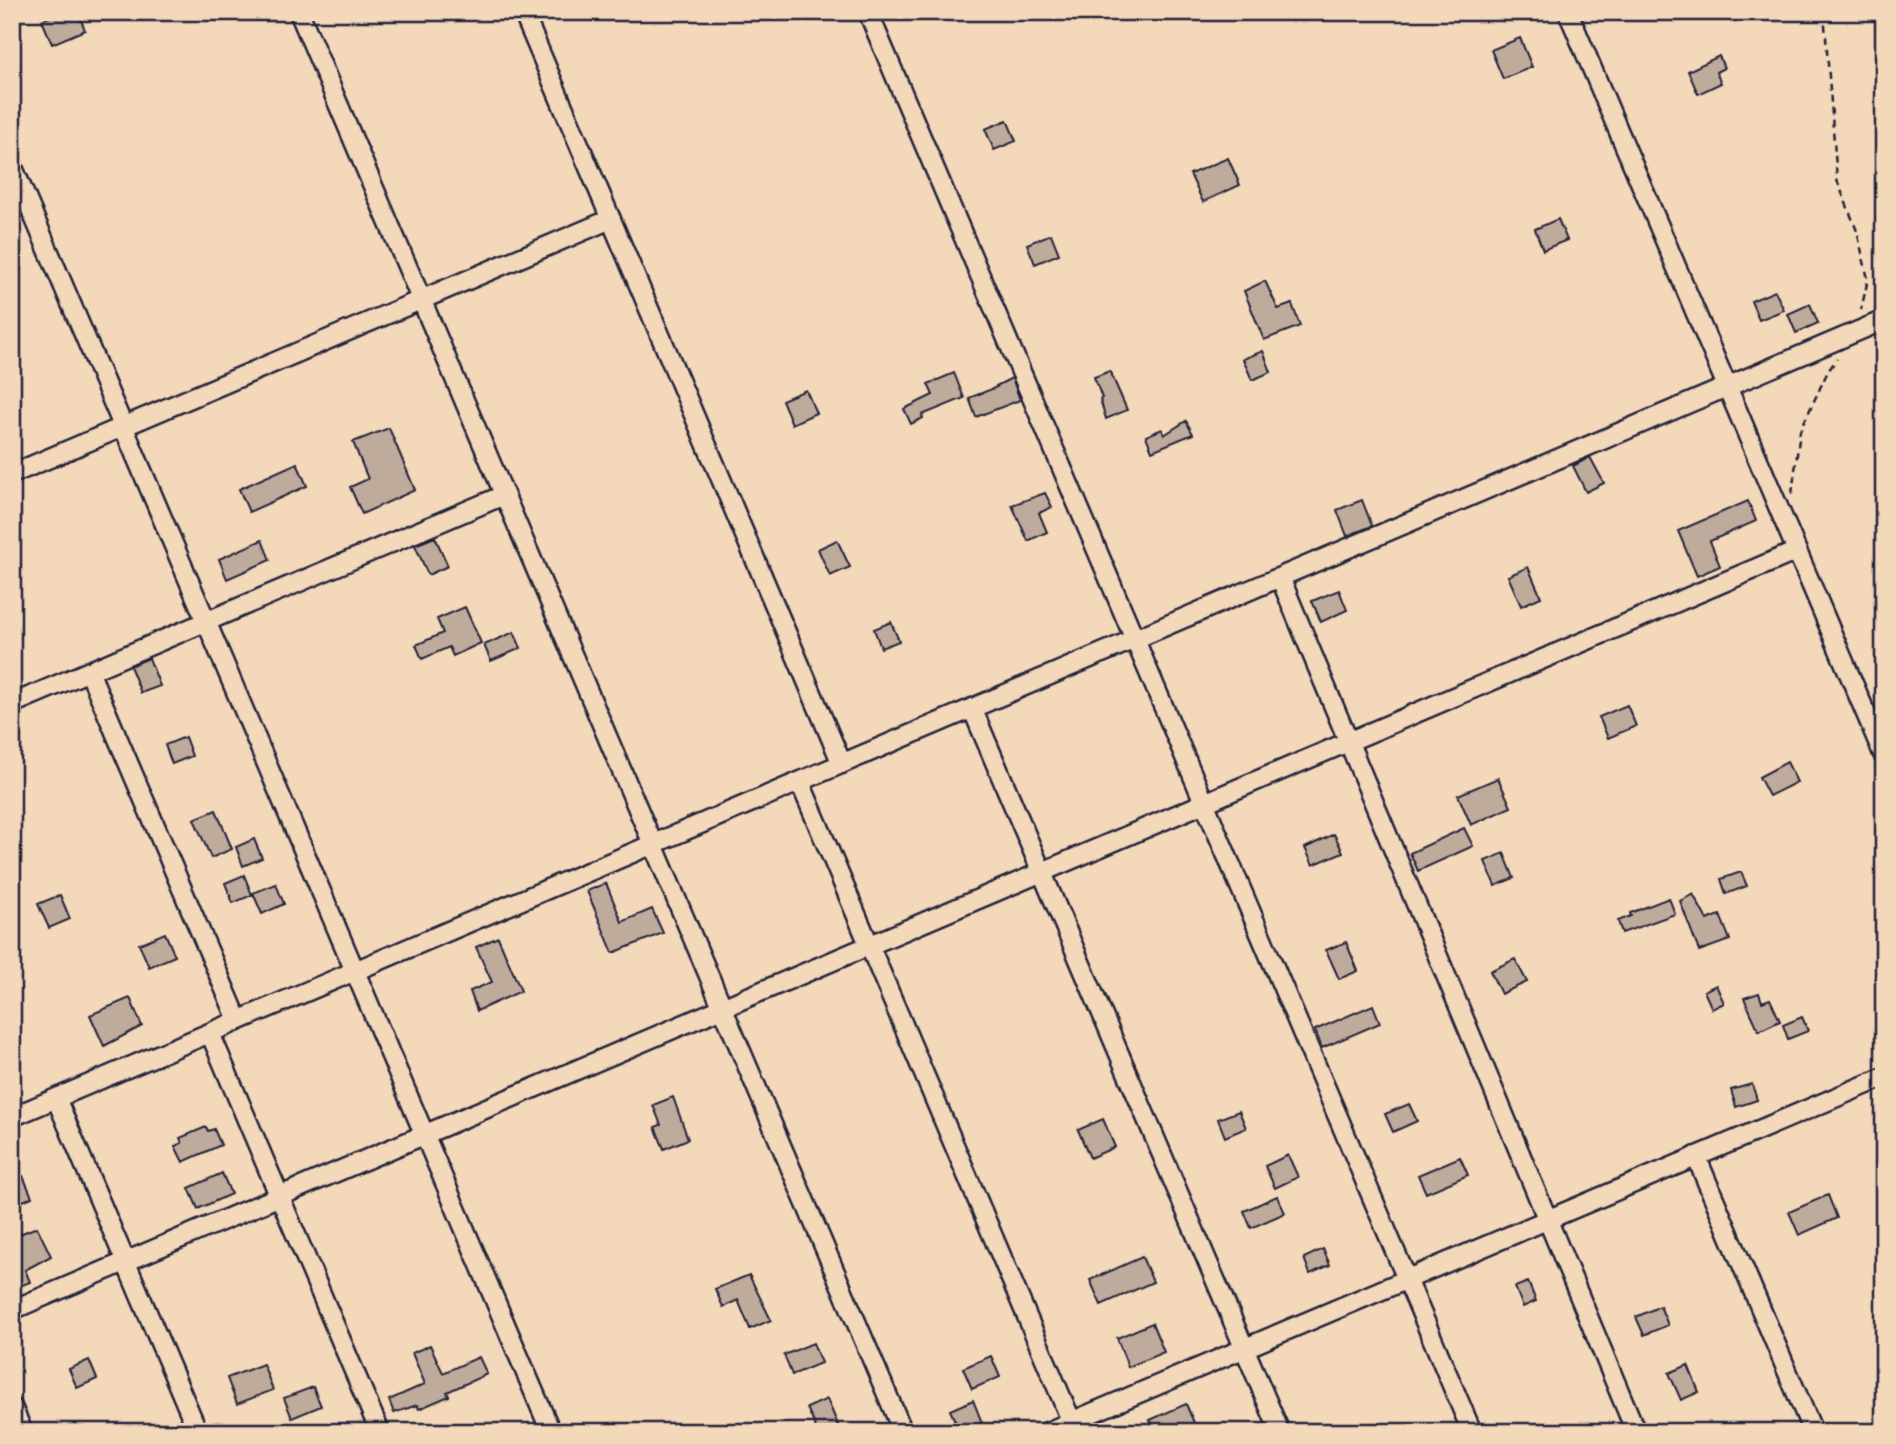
<svg xmlns="http://www.w3.org/2000/svg" width="1896" height="1444" viewBox="0 0 1896 1444" font-family="'Gochi Hand',sans-serif">
<rect width="100%" height="100%" fill="#f3d8ba"/>
<filter id="ink" filterUnits="userSpaceOnUse"><feTurbulence type="fractalNoise" baseFrequency=".0143" numOctaves="2"/><feDisplacementMap in="SourceGraphic" scale="14" xChannelSelector="R" yChannelSelector="G"/><feConvolveMatrix kernelMatrix="1 2 1 2 8 2 1 2 1" color-interpolation-filters="sRGB"/></filter>
<g filter="url(#ink)">
<path fill="#bfab9b" stroke="#22223b" stroke-width="2" d="M60,12H73L75,16L79,15L85,30L52,44L42,20Z
M1520,38L1532,67L1503,79L1491,50Z
M1719,56L1724,68L1716,72L1721,83L1698,94L1688,71Z
M1007,120L1016,141L994,150L985,129Z
M1228,158L1240,185L1203,202L1190,174Z
M1558,219L1567,240L1543,250L1535,229Z
M1051,234L1059,254L1035,264L1027,244Z
M1265,281L1278,309L1292,304L1300,326L1264,340L1244,291Z
M1775,291L1784,310L1759,320L1751,301Z
M1810,304L1818,323L1796,333L1788,314Z
M1263,351L1271,372L1252,380L1243,359Z
M1110,371L1127,410L1106,419L1100,399L1102,398L1094,377Z
M954,373L964,398L922,415L923,418L911,424L904,409L933,395L928,384Z
M1012,378L1020,400L976,417L969,398L997,387L996,386Z
M806,390L816,413L792,424L782,400Z
M1186,421L1193,434L1152,451L1146,436L1162,429L1164,435Z
M389,428L415,490L362,514L350,487L368,479L353,442Z
M1590,457L1604,483L1586,492L1573,466Z
M297,463L307,486L249,512L239,489Z
M1045,493L1052,507L1039,513L1047,532L1028,541L1012,505Z
M1362,500L1372,526L1347,536L1337,510Z
M1748,501L1756,521L1710,541L1720,566L1697,576L1678,531Z
M435,537L448,566L428,575L415,545Z
M262,540L270,560L227,579L219,559Z
M837,540L850,567L830,576L818,549Z
M1528,567L1541,597L1521,606L1508,576Z
M1339,590L1347,610L1321,622L1312,601Z
M465,607L481,643L453,656L449,647L422,659L416,645L443,633L437,619Z
M891,622L899,641L881,648L874,629Z
M514,632L521,648L491,661L484,645Z
M149,658L160,686L141,693L130,666Z
M1627,705L1636,726L1608,738L1599,717Z
M185,737L192,756L172,764L165,745Z
M1787,762L1797,782L1769,796L1759,777Z
M1498,778L1511,807L1471,825L1458,795Z
M216,810L232,849L211,858L194,819Z
M1464,828L1473,846L1418,871L1410,853Z
M1334,834L1343,852L1313,865L1305,848Z
M254,839L262,858L243,866L236,847Z
M1504,853L1514,878L1495,886L1485,861Z
M1741,872L1747,886L1726,894L1721,879Z
M244,875L252,895L233,903L225,883Z
M606,883L622,922L652,909L663,933L613,953L587,891Z
M276,884L284,904L262,914L253,893Z
M1693,894L1707,920L1720,915L1730,940L1699,951L1680,901Z
M60,895L70,919L49,928L38,904Z
M1669,898L1675,914L1622,933L1618,921L1631,916L1630,913Z
M165,933L175,956L149,967L139,944Z
M498,937L521,991L477,1011L470,991L492,982L476,947Z
M1346,942L1358,971L1339,979L1326,950Z
M1515,959L1527,982L1501,994L1490,971Z
M1716,985L1724,1003L1712,1009L1704,991Z
M1759,993L1762,1002L1770,999L1780,1021L1759,1031L1744,998Z
M130,998L142,1026L104,1046L90,1015Z
M1373,1005L1380,1023L1322,1048L1315,1030Z
M1802,1017L1808,1031L1788,1039L1783,1025Z
M1752,1084L1757,1100L1736,1107L1731,1090Z
M673,1097L688,1139L664,1149L655,1127L661,1125L653,1105Z
M1409,1104L1417,1121L1393,1132L1385,1114Z
M1239,1111L1246,1128L1225,1137L1218,1119Z
M1103,1119L1115,1147L1090,1158L1078,1130Z
M206,1127L208,1131L214,1129L221,1145L183,1162L175,1146L182,1143L180,1138Z
M1288,1155L1298,1177L1275,1188L1265,1166Z
M1460,1157L1468,1175L1426,1193L1418,1175Z
M222,1173L231,1194L198,1209L189,1188Z
M23,1176L32,1197L12,1206V1181Z
M1828,1195L1837,1218L1799,1235L1789,1212Z
M1277,1196L1285,1213L1251,1228L1244,1211Z
M37,1227L51,1256L25,1270L30,1282L15,1288L12,1281V1237Z
M1323,1249L1330,1265L1310,1274L1304,1258Z
M1142,1257L1153,1282L1101,1305L1090,1280Z
M749,1275L771,1320L750,1329L738,1300L723,1307L715,1289Z
M1528,1282L1536,1301L1523,1307L1515,1287Z
M1660,1306L1668,1325L1644,1335L1636,1317Z
M1152,1323L1164,1352L1128,1367L1117,1338Z
M813,1343L821,1363L792,1375L784,1355Z
M430,1345L443,1373L479,1357L487,1374L447,1392L449,1396L419,1409L417,1405L394,1413L389,1400L425,1384L412,1353Z
M991,1356L1000,1377L972,1389L963,1368Z
M89,1360L97,1379L77,1388L69,1369Z
M263,1364L273,1390L237,1404L227,1378Z
M1688,1365L1699,1392L1681,1400L1669,1373Z
M313,1387L321,1406L292,1418L284,1398Z
M827,1399L841,1432H818L807,1408Z
M973,1400L982,1423L960,1432L950,1410Z
M1186,1404L1198,1432H1155L1150,1420Z"/>
<g fill="none" stroke-linecap="round" stroke-linejoin="round">
<defs>
<path id="street" d="M299,12L903,1432
M523,12L842,764
M868,12L1472,1432
M1568,12L1884,756
M12,165L551,1432
M12,474L611,219
M1280,577L1636,1432
M89,671L238,1020
M12,704L504,495
M972,708L1280,1432
M800,782L1076,1432
M210,1033L380,1432
M56,1098L198,1432
M12,1117L1884,320
M1696,1156L1813,1432
M12,1310L1797,551
M12,1407L23,1432
M1047,1432L1884,1077"/>
</defs>
<use href="#street" stroke="#22223b" stroke-width="23"/>
<path stroke="#22223b" stroke-width="2.5" stroke-dasharray="7 5" stroke-linecap="butt" d="M1824,12L1837,180L1857,231L1868,279L1861,310
M1792,494L1800,431L1828,371L1837,359"/>
<use href="#street" stroke="#f3d8ba" stroke-width="18"/>
</g>
</g>
<rect width="1896" height="1444" fill="none" stroke="#f3d8ba" stroke-width="42"/>
<rect x="21" y="21" width="1854" height="1402" fill="none" stroke="#22223b" stroke-width="2.5" filter="url(#ink)"/>
</svg>
